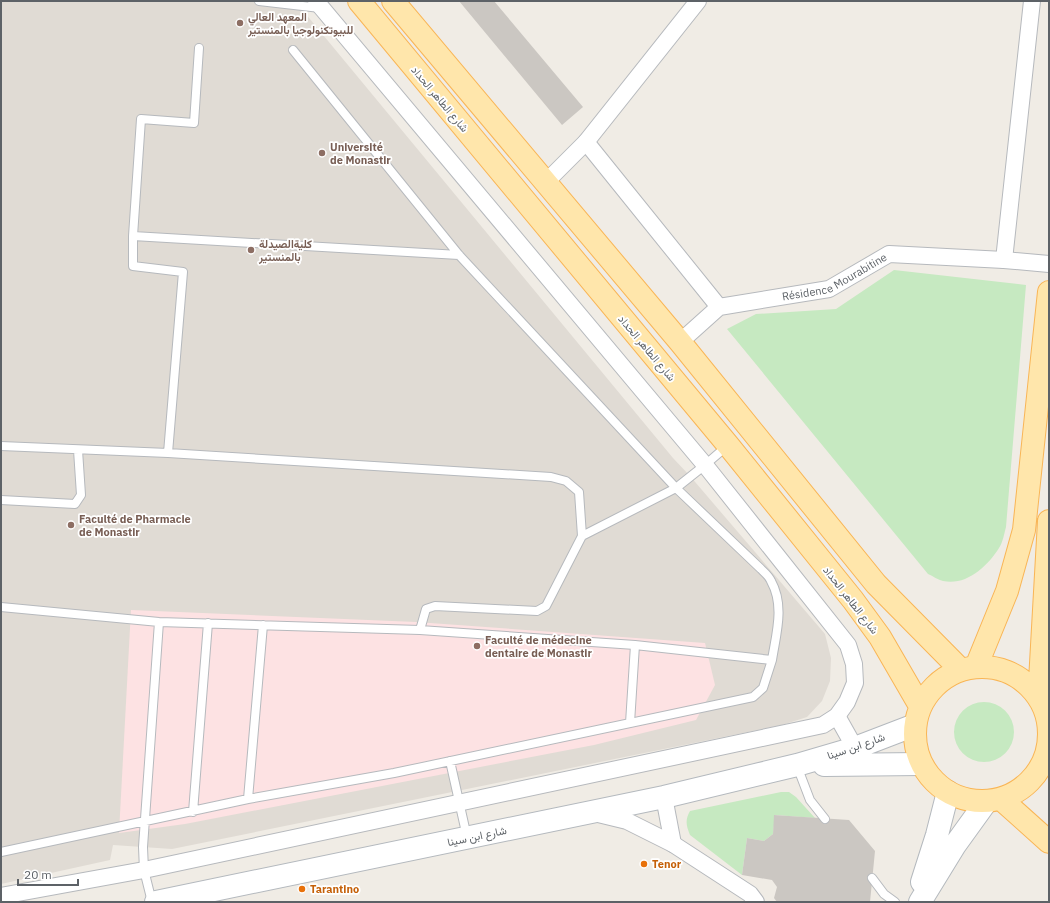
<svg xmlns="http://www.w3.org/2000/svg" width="1050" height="903" viewBox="0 0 1050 903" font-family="'IBM Plex Sans',Vazirmatn,sans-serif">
<rect width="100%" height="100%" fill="#f0ece5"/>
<path fill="#e0dbd4" d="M1,1H295L673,458L690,476L825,634L831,658L830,681L822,701L807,717L782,725L172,849L113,845L110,860L1,884Z"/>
<path fill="#fde2e3" d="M131,610L416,622L705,643L715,685L696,720L594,745L185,824L119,833Z"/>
<path fill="#c6e9c1" d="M894,270L1026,285L1006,527C1004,534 1003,542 999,548C987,567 966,586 943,581C938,580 933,576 928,574L727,329L756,314L836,309Z
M954 732a30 30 0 1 1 60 0a30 30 0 1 1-60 0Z
M781,792H789L796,797L815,818L775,815L773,834L764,841L747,838L742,875L690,835C686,825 685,820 690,811Z"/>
<path fill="#cbc7c2" d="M459,1H494L583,107L562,125Z
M774,815L849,820L875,851L870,902H777L774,898L777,887L772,880L742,875L747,838L764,841L773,834Z"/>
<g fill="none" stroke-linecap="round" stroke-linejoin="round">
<defs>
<path id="service" d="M259,1L320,8
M133,236L459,255
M1,446L168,453L551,477L566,481L579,492L582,536L546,606L537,611L435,606L426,609L420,630
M168,453L183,272L133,266V236L141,119L194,123L199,48
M1,500L75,504L81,495L78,450
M582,536L676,488L705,465L727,446
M1,607L159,622L420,630L635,645L772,660C776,634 785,606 771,581C769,576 764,572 761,569L676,488L459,255L293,50
M630,723L635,645
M450,761L467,837
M797,766L810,800L825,819
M248,799L394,773L753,697L763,688L772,660
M193,812L208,623
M1,852L248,799L263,625
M872,878L884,894L895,902
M152,902L144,870L143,847L159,622"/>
<g id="minor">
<path d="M586,142L719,307"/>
<path d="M545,183L586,142L698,1"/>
<path d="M1004,260L1032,1"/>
<path id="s1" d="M680,342L719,307L829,289L889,254L1004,260L1049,264"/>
<path d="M837,716L855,748"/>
<path d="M664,797L673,844"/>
<path d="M594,813L627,821L673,844L750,894L756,902"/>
<path d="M1,896L144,870L823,725L837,716L847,702L855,683L854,664L848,645L705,465L316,1"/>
</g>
<path id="secondary" d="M824,765L921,764
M922,882L937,835L948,792
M156,902L664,797L797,765L855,748L915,725
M920,902L955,845L986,802"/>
<path id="primary" d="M359,1L728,445L853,600L880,637L920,706
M393,1L680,342L876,584L961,670
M915 734a67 67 0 1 1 134 0a67 67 0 1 1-134 0Z
M976,667L1007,591L1024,530L1049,292
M1039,699L1049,521
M1001,799L1049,842"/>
</defs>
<use href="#service" stroke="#b6b9bd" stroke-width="10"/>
<use href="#minor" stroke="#b6b9bd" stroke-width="18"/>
<use href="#secondary" stroke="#b4b9be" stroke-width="24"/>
<use href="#primary" stroke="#f9b555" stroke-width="24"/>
<use href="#service" stroke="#fff" stroke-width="8"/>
<use href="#minor" stroke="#fff" stroke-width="16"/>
<use href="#secondary" stroke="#fff" stroke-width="22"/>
<use href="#primary" stroke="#ffe6ab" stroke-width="22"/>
</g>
<g fill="#8d6e63" stroke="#fff" stroke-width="1.5">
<circle cx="240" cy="23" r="4"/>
<circle cx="322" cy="153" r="4"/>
<circle cx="251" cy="250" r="4"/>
<circle cx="71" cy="525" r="4"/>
<circle cx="477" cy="646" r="4"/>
</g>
<g fill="#e8710a" stroke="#fff" stroke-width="1.5">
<circle cx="644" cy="864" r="4"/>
<circle cx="302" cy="889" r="4"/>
</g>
<g text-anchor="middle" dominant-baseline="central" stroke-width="3.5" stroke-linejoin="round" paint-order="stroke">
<g font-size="11" font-weight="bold" fill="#785e54" stroke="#fff" text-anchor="start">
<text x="248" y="17">المعهد العالي<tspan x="248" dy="13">للبيوتكنولوجيا بالمنستير</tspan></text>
<text x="330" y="147">Université<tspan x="330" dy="13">de Monastir</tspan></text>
<text x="259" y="244">كليةالصيدلة<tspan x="259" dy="13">بالمنستير</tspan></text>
<text x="79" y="519">Faculté de Pharmacie<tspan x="79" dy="13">de Monastir</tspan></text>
<text x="485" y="640">Faculté de médecine<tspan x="485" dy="13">dentaire de Monastir</tspan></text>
</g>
<g font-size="11" fill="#5d6267" stroke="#fff">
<text transform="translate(440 99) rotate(50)">شارع الطاهر الحداد</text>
<text stroke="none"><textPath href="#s1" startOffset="173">Résidence Mourabitine</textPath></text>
<text transform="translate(647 348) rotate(50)">شارع الطاهر الحداد</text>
<text transform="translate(851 600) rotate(52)">شارع الطاهر الحداد</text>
<text transform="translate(856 746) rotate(-19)">شارع ابن سينا</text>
<text transform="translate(477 836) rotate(-12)">شارع ابن سينا</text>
</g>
<g font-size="11" font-weight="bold" fill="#c56008" stroke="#fff" text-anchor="start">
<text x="652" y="864">Tenor</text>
<text x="310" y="889">Tarantino</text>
</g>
</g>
<rect width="1050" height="903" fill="none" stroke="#5d6267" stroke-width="4"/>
<path d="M18 879v6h60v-6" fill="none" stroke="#5d6267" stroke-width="2"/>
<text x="24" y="879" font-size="12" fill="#5d6267" stroke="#ffffff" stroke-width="3" paint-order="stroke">20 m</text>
</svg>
